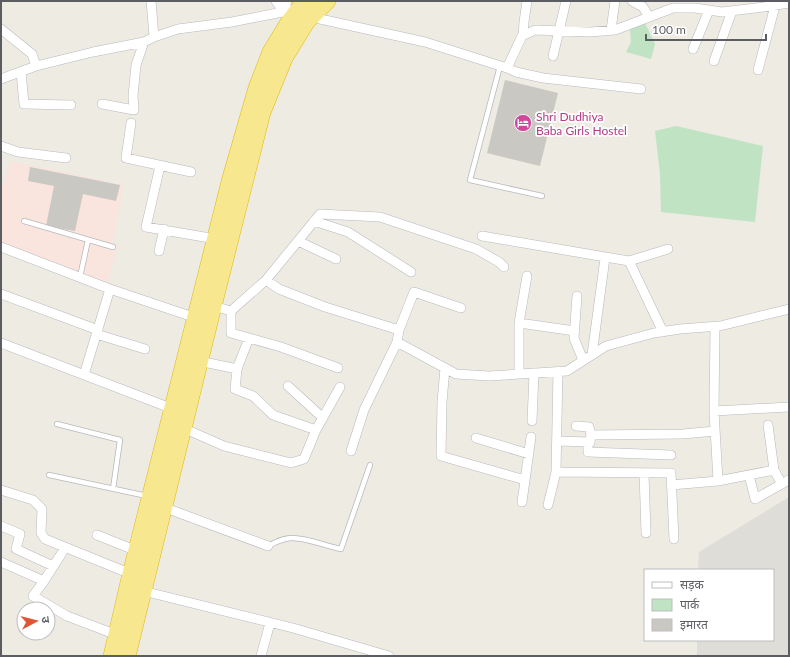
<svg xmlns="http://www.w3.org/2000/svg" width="790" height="657" viewBox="0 0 790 657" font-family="Lato,'Noto Sans Devanagari',sans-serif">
<rect width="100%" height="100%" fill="#edebe2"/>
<path fill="#deddd7" d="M789,497V656H697V640H773V570H698L699,552Z"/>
<path fill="#f9e4de" d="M11,161L124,185L112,243L118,245L107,284L1,242V190Z"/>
<path fill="#c0e3c4" d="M645,23L655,44L651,59L626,52L631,42L630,29Z
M676,126L763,146L755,222L661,212L660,174L655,131Z"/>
<path fill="#cac8c2" d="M505,80L558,93L540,166L487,153Z
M30,167L120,185L116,201L83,194L75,231L46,226L54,186L28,181Z"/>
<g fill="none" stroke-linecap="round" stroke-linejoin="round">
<defs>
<path id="lane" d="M500,66L470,180L542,196
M24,221L113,247
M80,277L88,240
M57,424L120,440L113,489
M49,475L147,496
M268,546C276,542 283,538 292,538C308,538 325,546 341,549L370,465"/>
<path id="street" d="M151,1L154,37
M276,1L284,12
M632,1L643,7L649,17
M284,12L287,1
M311,17L425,42L507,68L522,36L535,30L590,32L615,30L673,8H695L722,12L764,7L789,3
M1,29L32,54L36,66
M611,30L615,1
M523,35L524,22L527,1
M693,49L709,10
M553,56L566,1
M714,61L732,11
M507,68L516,72L543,78L641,89
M758,70L775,6
M21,72L24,104L71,105
M1,79L36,66L93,52L144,42L154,37L178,29L232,22L298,9
M102,104L134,110L133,96L136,65L144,42
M131,123L126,158L191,172
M1,146L18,152L66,158
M160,166L146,227L216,239
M314,221L348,232L411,272
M482,236L629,261L663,332
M298,241L336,259
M1,247L110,289L196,318
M159,251L164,229
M629,261L668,249
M266,280L320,214L380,217L476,249L499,262L504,267
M1,294L98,330
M577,296L574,338L583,360
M213,306L231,311L266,280L279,289L325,307L399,330L397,342L456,374L489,376L567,371L606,346L654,333L680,329L720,326L789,309
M231,311V333L281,347L338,368
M519,323L575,331
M715,327L714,411L718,481
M399,330L414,292L461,308
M96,334L145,349
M1,343L173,409
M592,355L605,258
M199,361L237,369L235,389L253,396L273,415L316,430
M445,368L442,402L441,456L525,480
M237,369L249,338
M519,374V323L527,276
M84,375L110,289
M288,386L323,418
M714,411L789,407
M532,421L534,373
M768,425L774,470L782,484
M576,426L589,427L591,435
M183,428L224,446L291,463L304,459L316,430L340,387
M476,438L529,454
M557,441L590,442L591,435L683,434L715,431
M588,442V452L671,455
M351,451L364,410L397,342
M556,472L671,473L674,539
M644,473L646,533
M749,475L755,499L789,480
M671,485L718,481L774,470
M1,490L33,500L42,509L41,533L45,539L131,574
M522,502L531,437
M548,505L556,472L558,371
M163,507L268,546
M1,526L20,534L16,549L53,566
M97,535L137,551
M1,562L44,581L65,548
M44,581L33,596L67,616L117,635
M143,591L293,628L389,656
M261,656L270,623"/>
<path id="highway" d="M112,656L131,574L231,178L257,88L271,52L290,21L305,1
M127,656L213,306L262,112L284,58L306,22L327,1"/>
</defs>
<use href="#lane" stroke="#b8b9be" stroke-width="6"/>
<use href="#street" stroke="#b8b9be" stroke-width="10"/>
<use href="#highway" stroke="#e2b80c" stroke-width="18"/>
<use href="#lane" stroke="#fff" stroke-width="4.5"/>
<use href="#street" stroke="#fff" stroke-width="9"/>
<use href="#highway" stroke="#f7e88f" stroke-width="17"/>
</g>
<defs>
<symbol id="hotel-disc" viewBox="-11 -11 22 22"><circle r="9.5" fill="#d1479c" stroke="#fff"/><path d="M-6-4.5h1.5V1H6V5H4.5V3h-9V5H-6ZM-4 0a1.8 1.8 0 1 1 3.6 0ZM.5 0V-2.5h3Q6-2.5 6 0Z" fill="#fff"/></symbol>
</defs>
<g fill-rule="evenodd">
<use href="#hotel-disc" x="513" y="113" width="20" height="20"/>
</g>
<g text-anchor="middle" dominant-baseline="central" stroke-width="3.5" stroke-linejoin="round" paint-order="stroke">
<g font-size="12" fill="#b23c85" stroke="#fff" text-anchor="start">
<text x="536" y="116">Shri Dudhiya<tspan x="536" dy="14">Baba Girls Hostel</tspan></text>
</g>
</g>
<rect width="790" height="657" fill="none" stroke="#5b5d62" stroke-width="4"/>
<rect x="644" y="569" width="130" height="72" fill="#ffffff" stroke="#bdbec0"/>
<rect x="652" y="582" width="20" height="6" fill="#ffffff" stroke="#bdbec0"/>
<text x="680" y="589" font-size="12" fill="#5b5d62">सड़क</text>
<rect x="652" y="599" width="20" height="12" fill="#c0e3c4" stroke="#bdbec0"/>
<text x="680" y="609" font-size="12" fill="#5b5d62">पार्क</text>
<rect x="652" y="619" width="20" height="12" fill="#cac8c2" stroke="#bdbec0"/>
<text x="680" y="629" font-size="12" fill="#5b5d62">इमारत</text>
<g transform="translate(36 621) rotate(83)"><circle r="19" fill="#ffffff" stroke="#bdbec0"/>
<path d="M0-3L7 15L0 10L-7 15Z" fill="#df5636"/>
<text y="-6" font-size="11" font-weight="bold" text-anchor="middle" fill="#5b5d62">उ</text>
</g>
<path d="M646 34v6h120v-6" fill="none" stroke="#5b5d62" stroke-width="2"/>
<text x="652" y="34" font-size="12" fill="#5b5d62" stroke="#ffffff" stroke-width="3" paint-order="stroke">100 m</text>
</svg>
